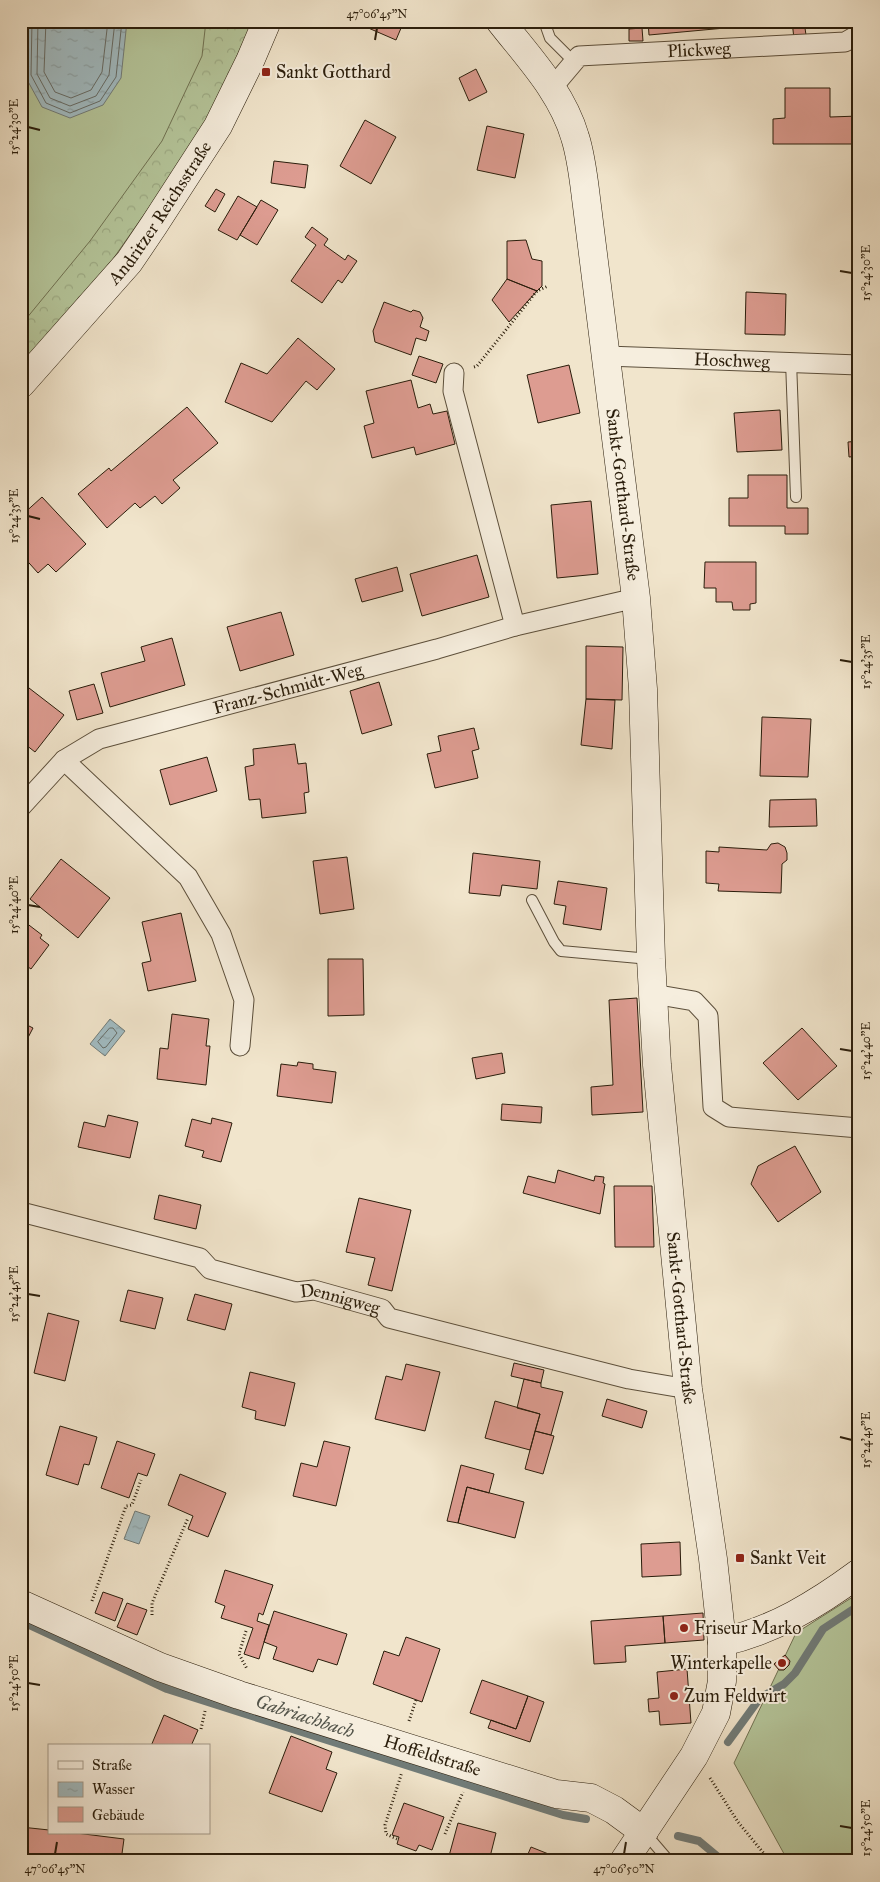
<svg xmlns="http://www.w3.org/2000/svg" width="880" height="1882" viewBox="0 0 880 1882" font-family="'IM FELL Great Primer',serif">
<defs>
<pattern id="forest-crowns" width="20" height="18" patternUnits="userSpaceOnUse" patternTransform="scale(1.25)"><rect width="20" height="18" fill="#b5c69b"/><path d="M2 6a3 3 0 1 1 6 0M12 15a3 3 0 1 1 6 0" fill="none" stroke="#9caa84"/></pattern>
<pattern id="water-ripples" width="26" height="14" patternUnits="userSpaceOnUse" patternTransform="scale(1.25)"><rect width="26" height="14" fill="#a1bcc3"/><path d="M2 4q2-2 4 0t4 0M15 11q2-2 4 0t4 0" fill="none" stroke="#8ba1a6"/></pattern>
</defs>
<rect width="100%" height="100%" fill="#f1e5cc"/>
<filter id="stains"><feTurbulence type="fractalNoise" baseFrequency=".004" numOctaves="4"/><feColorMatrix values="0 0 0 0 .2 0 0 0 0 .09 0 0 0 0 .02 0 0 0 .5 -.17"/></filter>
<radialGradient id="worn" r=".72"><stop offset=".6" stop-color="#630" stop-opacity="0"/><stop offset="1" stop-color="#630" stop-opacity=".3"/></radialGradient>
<path fill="#b5c69b" stroke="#707253" d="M21,21H253L113,259L21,368Z
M859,1593V1861H788L734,1763L796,1633Z"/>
<path fill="url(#forest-crowns)" stroke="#707253" d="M206,21H253L204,129L113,259L21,368V325L90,241L162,141L202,56Z"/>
<path fill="url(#water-ripples)" stroke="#717c79" d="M27,21H127L121,78L103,105L70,118L42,107L25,76Z
M110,1019L125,1031L105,1056L90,1044Z
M135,1511L150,1516L139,1544L124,1539Z"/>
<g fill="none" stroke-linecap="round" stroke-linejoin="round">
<path stroke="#666c67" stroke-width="1" d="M32,21L31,75L46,103L70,113L100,101L116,77L122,21
M38,21L37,74L50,98L70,106L96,96L109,75L115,21
M46,21L44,72L55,92L71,98L91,90L102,72L108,21
M110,1028H113L117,1033L106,1047L103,1048L98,1042Z"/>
<path stroke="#717c79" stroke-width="8" d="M21,1621L167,1689L563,1815L586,1819
M728,1742L760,1698L784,1684L795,1673L823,1629L852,1610
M678,1836L699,1841L723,1861"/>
</g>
<path fill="#dd9c91" stroke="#2a1d0b" d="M369,21H404L396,40L366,27Z
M648,21H747V26L649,35Z
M757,21H780V22L757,25Z
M792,21H804L806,35L794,39Z
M842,21H859V23L842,26Z
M642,28L643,41H629V29Z
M476,69L487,92L469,101L459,78Z
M785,88H830V117L859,116V144H773V119L785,118Z
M365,120L396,137L371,184L340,166Z
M487,126L524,134L515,178L477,170Z
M274,161L308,165L305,188L271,183Z
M216,189L225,194L215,212L205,206Z
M238,196L257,207L237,240L218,230Z
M261,200L278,210L257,245L240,235Z
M312,227L328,239L324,245L345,260L348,255L357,261L342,283L338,280L322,303L291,281L316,245L305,237Z
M526,240L532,259L542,261V286L537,291L507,279V241Z
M507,279L537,291L509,322L492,300Z
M746,292L786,294L785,335L745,334Z
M384,302L411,312L413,310L420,312L423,318L420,327L429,331L426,341L416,338L411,355L375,342L373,331Z
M298,338L335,369L317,390L306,381L272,422L225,402L241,363L267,374Z
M419,356L443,364L436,383L412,375Z
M569,365L580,413L538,423L527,375Z
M411,380L418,408L430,404L433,414L447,411L455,444L416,455L414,447L372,458L364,426L374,423L366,391Z
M187,407L218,443L173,480L180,488L162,504L155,496L140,508L135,503L107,528L78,494L109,468L111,471Z
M780,410L782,450L737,452L734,413Z
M859,441V456L849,457L848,442Z
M748,475H787V508H808V534H785V526H729V498H748Z
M42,497L86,544L56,572L48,564L38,573L21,554V516Z
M591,501L598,574L557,578L551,505Z
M477,555L489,597L422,616L410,574Z
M705,562H756V603L750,604V610H733L732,602H716V588H704Z
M397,567L403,591L362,602L355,579Z
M281,612L294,655L240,671L227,627Z
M172,638L185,685L110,707L101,673L145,661L141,647Z
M586,646L623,647L622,700L586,699Z
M379,682L392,725L362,734L350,691Z
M94,684L103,713L77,720L69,691Z
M29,688L64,715L35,752L21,741V698Z
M586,699L615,700L612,749L581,745Z
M762,717L811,719L808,777L760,776Z
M474,728L479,749L472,751L478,778L435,788L427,754L441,751L438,736Z
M295,744L298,764L306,763L309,792L304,793L306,813L262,818L260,799L249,800L245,767L254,765L253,749Z
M207,757L217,791L170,805L160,770Z
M816,799L817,826L769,827L770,800Z
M778,843L785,847L787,853V860L782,864L781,893L718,891L719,884L706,883V851L719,852V847L767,850L771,844Z
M473,853L540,861L537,889L502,885L500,896L469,893Z
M347,857L354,909L320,914L313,861Z
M61,859L110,898L78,938L30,899Z
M558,881L607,888L601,930L563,924L566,906L554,904Z
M181,913L196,981L148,991L142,963L151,961L142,922Z
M21,919L42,935L40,938L49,945L31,969L21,962Z
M328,959H363L364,1015L328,1016Z
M637,998L643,1112L592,1115L591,1087L613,1085L609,1000Z
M172,1014L209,1019L206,1046H210L206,1085L157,1079L160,1048L168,1049Z
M21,1022L33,1028L21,1051Z
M802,1028L837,1066L798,1100L763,1063Z
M502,1053L505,1073L476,1079L472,1058Z
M298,1062L313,1064V1069L336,1072L332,1103L277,1096L281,1064L297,1066Z
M502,1104L542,1107L541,1123L501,1120Z
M108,1115L138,1122L130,1158L78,1147L84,1122L105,1127Z
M212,1118L232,1123L221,1162L202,1157L204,1151L185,1146L192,1119L211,1124Z
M21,1130L26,1131L21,1146Z
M795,1146L821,1192L778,1222L751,1184L758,1166Z
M558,1170L594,1181L595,1176L604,1177L603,1183L605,1184L600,1214L523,1193L528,1176L555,1183Z
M614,1186H652L654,1247H615Z
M159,1195L201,1205L196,1229L154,1219Z
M359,1198L411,1210L392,1291L368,1285L375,1258L346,1252Z
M128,1290L163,1298L155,1329L120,1321Z
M195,1294L232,1304L225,1330L187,1320Z
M48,1313L79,1321L65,1381L34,1373Z
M514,1363L544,1370L541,1383L511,1376Z
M406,1364L440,1372L425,1431L375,1419L386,1376L402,1380Z
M250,1372L295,1383L285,1426L255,1419L256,1411L242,1407Z
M524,1379L541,1383V1387L563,1392L551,1435L535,1431L540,1414L517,1408Z
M607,1399L647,1411L642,1428L602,1416Z
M495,1401L540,1414L530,1450L485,1438Z
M60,1426L97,1437L89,1465L84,1464L78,1485L46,1475Z
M535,1431L554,1436L543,1474L525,1469Z
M117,1441L155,1454L147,1476L138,1473L129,1498L101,1488Z
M324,1441L350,1447L336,1506L293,1496L301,1463L317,1467Z
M461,1465L494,1474L489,1493L467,1487L458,1523L447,1521Z
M180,1474L226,1493L208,1537L188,1529L193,1516L168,1505Z
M467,1487L524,1502L515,1538L458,1523Z
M680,1542L681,1575L642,1577L641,1544Z
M225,1570L273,1585L263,1615L259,1613L257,1621L269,1625L259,1659L244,1654L253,1628L221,1618L225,1606L215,1602Z
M103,1592L123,1599L115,1621L95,1613Z
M127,1603L147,1610L137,1635L117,1627Z
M274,1611L347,1634L337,1665L318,1659L313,1672L273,1659L277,1647L264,1642Z
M703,1613L704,1640L665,1643L663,1616Z
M663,1616L665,1643L625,1646L626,1662L594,1664L591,1621Z
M406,1637L440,1649L422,1702L373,1684L384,1651L399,1656Z
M785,1655L790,1661L789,1665L784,1670H779L774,1664Z
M687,1669L691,1723L660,1725L659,1711L649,1712L648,1699L659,1698L657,1672Z
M482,1680L528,1696L516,1729L470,1713Z
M528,1696L544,1702L530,1742L488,1728L491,1720L516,1729Z
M164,1715L198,1730L191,1746H151Z
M291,1736L332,1752L326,1769L337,1773L322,1812L269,1793Z
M404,1803L444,1817L432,1850L419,1845L416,1851L397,1844L399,1837L392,1835Z
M458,1823L496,1833L489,1861H460L461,1859L449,1856Z
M21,1827L49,1830V1833H76L124,1839L121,1861H21Z
M531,1847L566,1861H525Z
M271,1856L313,1861H270Z"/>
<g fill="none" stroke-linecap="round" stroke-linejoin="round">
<defs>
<path id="lane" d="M544,21L550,38L574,62
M791,361L796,497
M532,900L554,942L561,951L650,959
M645,1833L669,1861"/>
<g id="street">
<path id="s1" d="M552,88L579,56L845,42L859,34"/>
<path id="s2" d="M606,356L859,365"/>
<path d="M454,373L453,391L515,626"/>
<path d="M64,760L188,877L221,934L244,1000L240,1046"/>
<path id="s3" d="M21,807L64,760L99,739L437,649L515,626L636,598"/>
<path d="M653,994L694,1001L708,1016L713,1107L729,1117L859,1128"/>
<path id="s4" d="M21,1212L200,1258L210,1269L296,1292L314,1290L382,1309L389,1318L629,1379L688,1389"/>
</g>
<g id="secondary">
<path id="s5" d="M500,21C528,57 562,92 575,137C582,159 584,183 587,206L636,598L643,689L651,959L657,1065L688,1389L713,1559L722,1642V1681L716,1713L694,1756L624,1861"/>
<path id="s6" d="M21,384L129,262L154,225L218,126L250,61L267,21"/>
<path id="s7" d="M21,1604L160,1667L239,1695L556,1794L591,1798L614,1810L644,1832"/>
<path d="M722,1642C773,1631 817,1604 859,1573"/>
</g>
</defs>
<use href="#lane" stroke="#5c4f3b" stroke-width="12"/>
<use href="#street" stroke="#5c4f3b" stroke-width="21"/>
<use href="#secondary" stroke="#2a1d0b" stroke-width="29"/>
<path stroke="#2a1d0b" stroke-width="3" stroke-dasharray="1 2.5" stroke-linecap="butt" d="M474,367L477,366L537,291L548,286
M92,1601L126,1506L132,1505L141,1480
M152,1615V1603L188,1518
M246,1631L239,1654L247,1669
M409,1721L416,1700
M201,1729L205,1711
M710,1778L738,1822L770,1861
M445,1834L463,1792
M397,1839L386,1834L385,1825L402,1772"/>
<use href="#lane" stroke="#f6eede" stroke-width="10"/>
<use href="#street" stroke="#f6eede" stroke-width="19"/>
<use href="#secondary" stroke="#f6eede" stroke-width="28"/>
</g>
<path fill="none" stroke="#2a1d0b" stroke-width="2" d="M375,40L377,28M28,127L40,130M840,271L852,273M28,516L40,519M840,660L852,662M28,905L40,907M840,1049L852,1051M28,1294L40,1296M840,1437L852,1440M28,1683L40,1685M840,1826L852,1828M55,1854L57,1842M624,1854L626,1842"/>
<g fill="#8f2418" stroke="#f6eede" stroke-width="2">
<rect x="261" y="67" width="10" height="10" rx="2.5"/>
<rect x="735" y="1553" width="10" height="10" rx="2.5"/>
<circle cx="684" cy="1628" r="5"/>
<circle cx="782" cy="1663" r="5"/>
<circle cx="674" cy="1696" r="5"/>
</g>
<g text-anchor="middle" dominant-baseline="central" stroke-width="4" stroke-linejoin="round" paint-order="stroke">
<g font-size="18" fill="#2a1d0b" stroke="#f6eede">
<text stroke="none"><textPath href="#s1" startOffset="162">Plickweg</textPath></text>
<text stroke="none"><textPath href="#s6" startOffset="221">Andritzer Reichsstraße</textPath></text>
<text stroke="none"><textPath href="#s2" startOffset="126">Hoschweg</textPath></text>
<text stroke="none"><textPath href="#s5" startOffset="500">Sankt-Gotthard-Straße</textPath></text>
<text stroke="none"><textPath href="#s3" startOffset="300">Franz-Schmidt-Weg</textPath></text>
<text stroke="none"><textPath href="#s4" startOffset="334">Dennigweg</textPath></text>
<text stroke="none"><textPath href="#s5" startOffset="1326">Sankt-Gotthard-Straße</textPath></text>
<text stroke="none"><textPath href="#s7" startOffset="439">Hoffeldstraße</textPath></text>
</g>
<g font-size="18" fill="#2a1d0b" stroke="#f6eede" text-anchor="start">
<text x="276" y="72">Sankt Gotthard</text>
<text x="750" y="1558">Sankt Veit</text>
<text x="694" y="1628">Friseur Marko</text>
<text x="772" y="1663" text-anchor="end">Winterkapelle</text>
<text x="684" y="1696">Zum Feldwirt</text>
</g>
<g font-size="19" font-style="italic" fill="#54554b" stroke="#f6eede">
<text transform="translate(305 1716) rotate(18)">Gabriachbach</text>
</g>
</g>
<rect width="880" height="1882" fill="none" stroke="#f1e5cc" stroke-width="55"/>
<rect x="48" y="1744" width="162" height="90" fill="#f6eede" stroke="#a49a8a"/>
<rect x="58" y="1761" width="25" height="8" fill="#f6eede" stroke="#a49a8a"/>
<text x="92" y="1770" font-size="15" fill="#2a1d0b">Straße</text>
<rect x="58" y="1782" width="25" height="15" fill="url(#water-ripples)" stroke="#a49a8a"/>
<text x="92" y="1794" font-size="15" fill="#2a1d0b">Wasser</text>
<rect x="58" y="1807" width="25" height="15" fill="#dd9c91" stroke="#a49a8a"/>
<text x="92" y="1820" font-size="15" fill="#2a1d0b">Gebäude</text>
<rect x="28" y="28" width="824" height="1826" fill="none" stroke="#2a1d0b" stroke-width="2"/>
<g font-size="12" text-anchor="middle" fill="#2a1d0b">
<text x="377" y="18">47°06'45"N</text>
<text transform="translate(14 127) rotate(-90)" y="4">15°24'30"E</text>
<text transform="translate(866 273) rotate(-90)" y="4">15°24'30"E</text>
<text transform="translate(14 516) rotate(-90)" y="4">15°24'35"E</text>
<text transform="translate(866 662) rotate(-90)" y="4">15°24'35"E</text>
<text transform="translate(14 905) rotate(-90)" y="4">15°24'40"E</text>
<text transform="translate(866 1051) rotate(-90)" y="4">15°24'40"E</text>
<text transform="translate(14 1294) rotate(-90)" y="4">15°24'45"E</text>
<text transform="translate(866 1440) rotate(-90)" y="4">15°24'45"E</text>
<text transform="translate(14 1683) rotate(-90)" y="4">15°24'50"E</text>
<text transform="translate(866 1828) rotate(-90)" y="4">15°24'50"E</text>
<text x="55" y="1873">47°06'45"N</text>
<text x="624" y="1873">47°06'50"N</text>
</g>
<rect width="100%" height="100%" filter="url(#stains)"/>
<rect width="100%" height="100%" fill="url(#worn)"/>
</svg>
